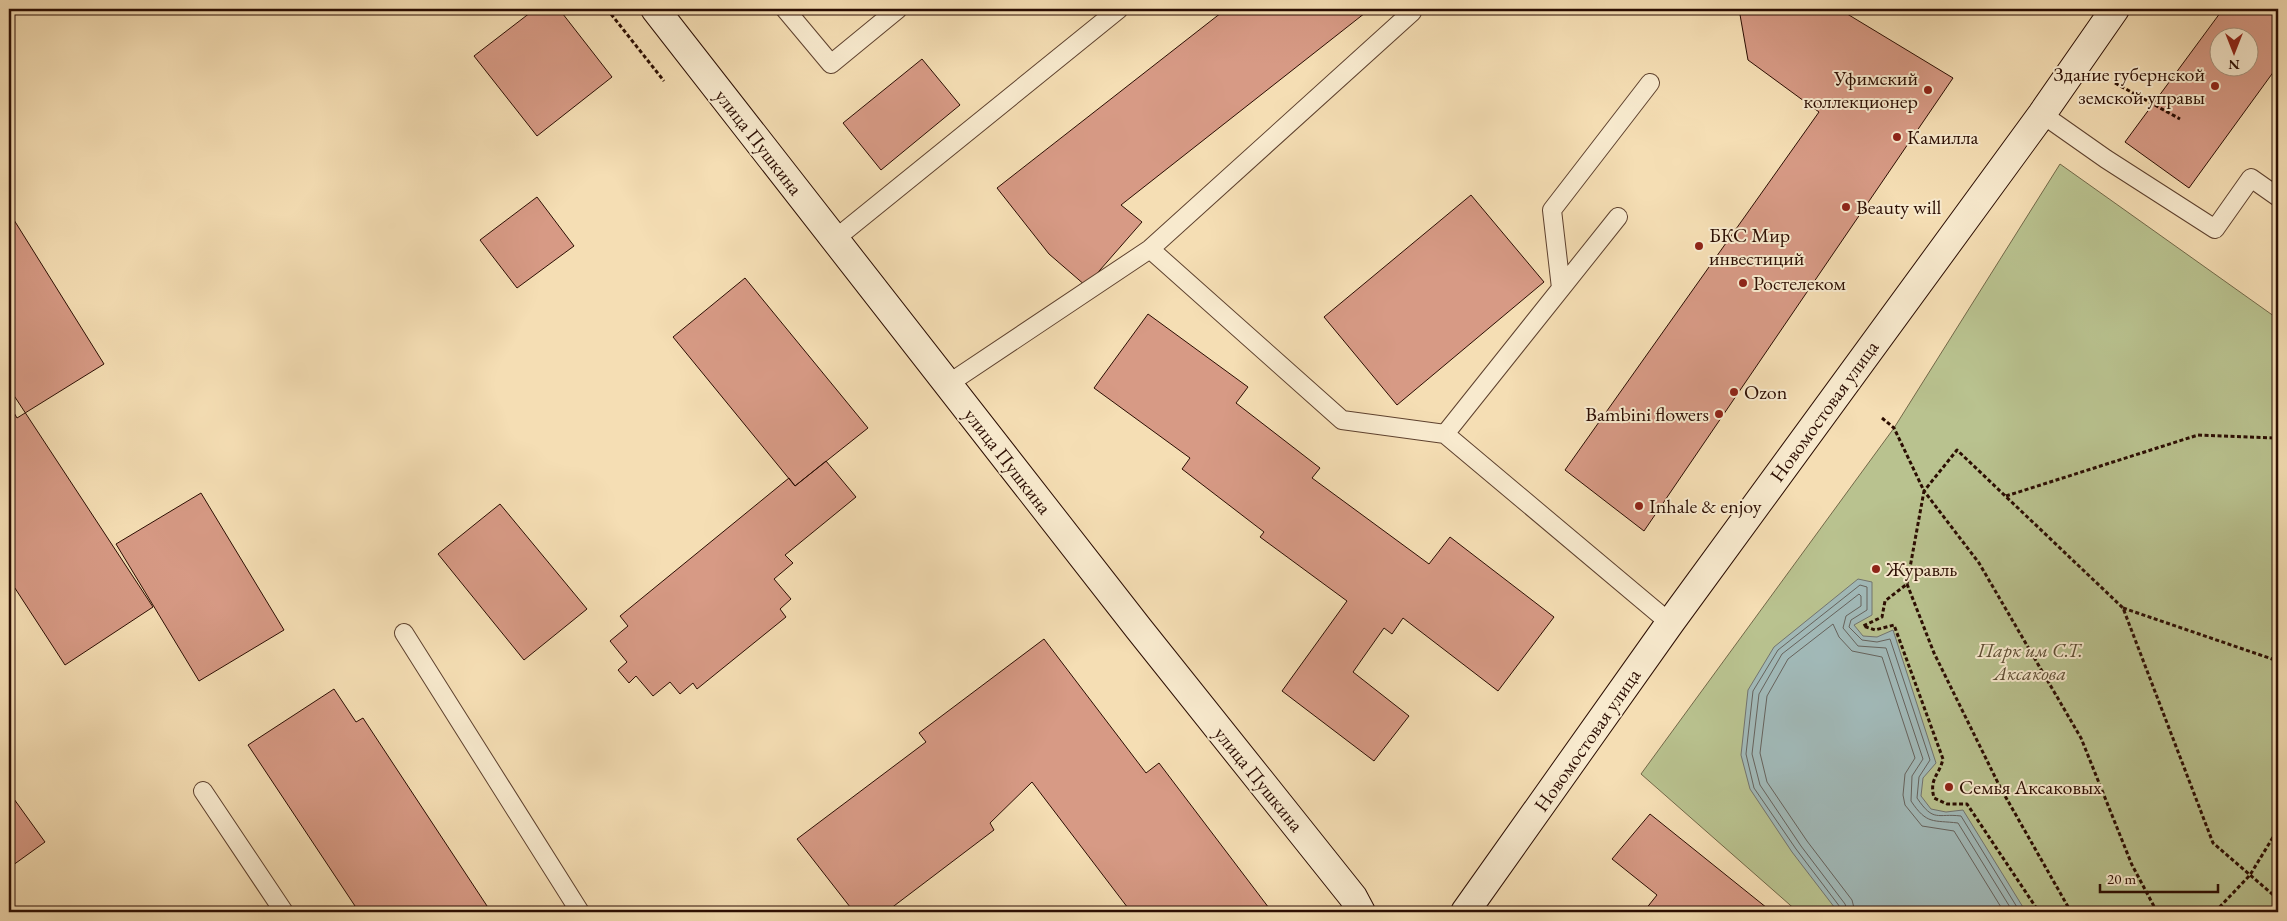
<svg xmlns="http://www.w3.org/2000/svg" width="2287" height="921" viewBox="0 0 2287 921" font-family="'EB Garamond',serif">
<rect width="100%" height="100%" fill="#f5deb4"/>
<filter id="stains"><feTurbulence type="fractalNoise" baseFrequency=".004" numOctaves="4"/><feColorMatrix values="0 0 0 0 .2 0 0 0 0 .09 0 0 0 0 .02 0 0 0 .5 -.17"/></filter>
<radialGradient id="worn" r=".72"><stop offset=".6" stop-color="#630" stop-opacity="0"/><stop offset="1" stop-color="#630" stop-opacity=".3"/></radialGradient>
<path fill="#b9c28f" stroke="#726848" d="M2060,164L2278,319V912H1798L1641,774L1894,428Z"/>
<path fill="#a1b9b8" stroke="#72746f" d="M1858,579L1872,582V615L1854,625L1863,636L1877,637L1893,630L1936,763L1923,778L1921,796L1931,809L1946,812L1963,810L2026,912H1838L1792,852L1750,789L1741,755L1748,690L1774,647Z"/>
<g fill="none" stroke-linecap="round" stroke-linejoin="round">
<path stroke="#66635d" stroke-width="1" d="M1841,912L1840,907L1796,849L1754,788L1746,754L1753,691L1778,650L1860,585L1867,587V610L1851,620L1849,627L1862,640L1877,642L1890,639L1930,760L1919,777L1917,798C1934,823 1937,813 1961,816L2020,912
M1848,912L1845,904L1801,846L1760,785L1752,754L1759,694L1782,654L1859,594L1861,596V606L1846,616L1843,628L1858,646L1886,648L1923,759L1912,776L1911,801C1927,825 1933,820 1958,823L2013,912
M1855,912L1852,900L1807,841L1767,782L1760,753L1767,696L1788,659L1833,624L1839,637L1852,651L1882,657L1915,758L1905,774L1903,795L1905,805L1922,826L1954,831L2004,912"/>
</g>
<path fill="#d79a85" stroke="#2b0d02" fill-rule="evenodd" d="M535,9H559L612,77L537,136L474,56Z
M1226,9H1362L1365,13L1121,205L1142,222L1086,286L1049,254L997,188Z
M1739,9H1839L1953,78L1644,531L1565,470L1819,112L1748,60Z
M2223,9H2278V68L2277,67L2189,188L2125,142ZM2220,38H2250V68H2220Z
M922,59L960,105L881,170L843,123Z
M1471,195L1544,282L1397,405L1324,317Z
M537,197L574,246L517,288L480,240Z
M9,212L104,364L17,418L9,404Z
M745,278L868,428L795,486L673,337Z
M1148,314L1248,387L1236,403L1320,468L1312,478L1429,564L1450,537L1554,617L1498,691L1403,618L1392,634L1384,628L1353,672L1409,716L1374,761L1282,691L1347,601L1260,537L1264,532L1182,469L1190,458L1094,388Z
M9,388L153,607L65,665L9,579Z
M826,461L856,497L785,555L793,563L774,579L791,599L780,609L786,617L697,689L693,683L680,694L670,682L653,696L636,676L629,683L618,670L627,662L610,641L628,626L620,616L789,478L795,486Z
M201,493L284,630L199,681L116,544Z
M500,504L587,609L524,660L438,554Z
M1044,639L1146,773L1159,763L1272,912H1131L1032,782L990,823L994,830L886,912H854L797,839L926,742L919,733Z
M334,689L356,722L363,718L491,912H359L248,745Z
M14,799L45,842L9,868V803Z
M1650,814L1772,912H1648L1645,910L1657,895L1612,859Z"/>
<g fill="none" stroke-linecap="round" stroke-linejoin="round">
<defs>
<path id="lane" d="M785,9L831,64L898,9
M2042,114L2106,159L2215,229L2251,178L2278,197
M835,239L1119,9
M1150,249L1342,420L1445,434L1670,623
M1561,288L1552,210L1650,83
M948,384L1150,249L1412,12V9
M1445,434L1618,217
M404,633L580,912
M203,791L284,912"/>
<path id="secondary" d="M655,9L1139,629L1353,897L1361,912
M1465,912L1670,623L2042,114L2115,9"/>
</defs>
<use href="#lane" stroke="#5e412e" stroke-width="20"/>
<use href="#secondary" stroke="#2b0d02" stroke-width="30"/>
<path stroke="#2b0d02" stroke-width="3" stroke-dasharray="4 2.5" stroke-linecap="butt" d="M607,9L664,81
M2115,83L2180,119
M1882,418L1894,428L1924,491L1907,584L1885,601L1882,617L1863,626L1875,630L1894,625L1943,759C1939,776 1929,778 1934,798L1947,804H1967L2039,912
M2006,496L2198,435L2274,438L2278,444
M1907,584L1934,653L2000,787L2071,912
M2123,608L2278,661
M2157,912L2132,865L2081,738L1979,563L1924,491L1957,450L2123,608L2213,843L2278,899
M2215,912L2250,875L2278,829"/>
<use href="#lane" stroke="#f8eace" stroke-width="18"/>
<use href="#secondary" stroke="#f8eace" stroke-width="28"/>
</g>
<g fill="#8f2418" stroke="#f8eace" stroke-width="2">
<circle cx="2215" cy="86" r="5"/>
<circle cx="1928" cy="90" r="5"/>
<circle cx="1897" cy="137" r="5"/>
<circle cx="1846" cy="207" r="5"/>
<circle cx="1699" cy="246" r="5"/>
<circle cx="1743" cy="283" r="5"/>
<circle cx="1734" cy="392" r="5"/>
<circle cx="1719" cy="414" r="5"/>
<circle cx="1639" cy="506" r="5"/>
<circle cx="1876" cy="569" r="5"/>
<circle cx="1949" cy="787" r="5"/>
</g>
<g text-anchor="middle" dominant-baseline="central" stroke-width="4" stroke-linejoin="round" paint-order="stroke">
<g font-size="20" fill="#2b0d02" stroke="#f8eace" text-anchor="start">
<text x="2205" y="74" text-anchor="end">Здание губернской<tspan x="2205" dy="23">земской управы</tspan></text>
<text x="1918" y="78" text-anchor="end">Уфимский<tspan x="1918" dy="23">коллекционер</tspan></text>
<text x="1907" y="137">Камилла</text>
<text x="1856" y="207">Beauty will</text>
<text x="1709" y="235">БКС Мир<tspan x="1709" dy="23">инвестиций</tspan></text>
<text x="1753" y="283">Ростелеком</text>
<text x="1744" y="392">Ozon</text>
<text x="1709" y="414" text-anchor="end">Bambini flowers</text>
<text x="1649" y="506">Inhale &amp; enjoy</text>
<text x="1886" y="569">Журавль</text>
<text x="1959" y="787">Семья Аксаковых</text>
</g>
<g font-size="20" fill="#2b0d02" stroke="#f8eace">
<text transform="translate(759 142) rotate(52)">улица Пушкина</text>
<text transform="translate(1824 411) rotate(-54)">Новомостовая улица</text>
<text transform="translate(1008 461) rotate(52)">улица Пушкина</text>
<text transform="translate(1587 740) rotate(-55)">Новомостовая улица</text>
<text transform="translate(1259 779) rotate(51)">улица Пушкина</text>
</g>
<g font-size="20" font-style="italic" fill="#5d4c33" stroke="#f8eace">
<text x="2030" y="650">Парк им С.Т.<tspan x="2030" dy="23">Аксакова</tspan></text>
</g>
</g>
<rect width="2287" height="921" fill="none" stroke="#f5deb4" stroke-width="30"/>
<rect x="10" y="10" width="2267" height="901" fill="none" stroke="#2b0d02" stroke-width="2.5"/>
<rect x="15" y="15" width="2257" height="891" fill="none" stroke="#2b0d02"/>
<g transform="translate(2234 52) rotate(180)"><circle r="24" fill="#f8eace" stroke="#a6927c"/>
<path d="M0-4L9 19L0 12L-9 19Z" fill="#8f2418"/>
<text y="-8" font-size="14" font-weight="bold" text-anchor="middle" fill="#2b0d02">N</text>
</g>
<path d="M2100 884v8h118v-8" fill="none" stroke="#2b0d02" stroke-width="2.5"/>
<text x="2107" y="884" font-size="15" fill="#2b0d02" stroke="#f8eace" stroke-width="4" paint-order="stroke">20 m</text>
<rect width="100%" height="100%" filter="url(#stains)"/>
<rect width="100%" height="100%" fill="url(#worn)"/>
</svg>
